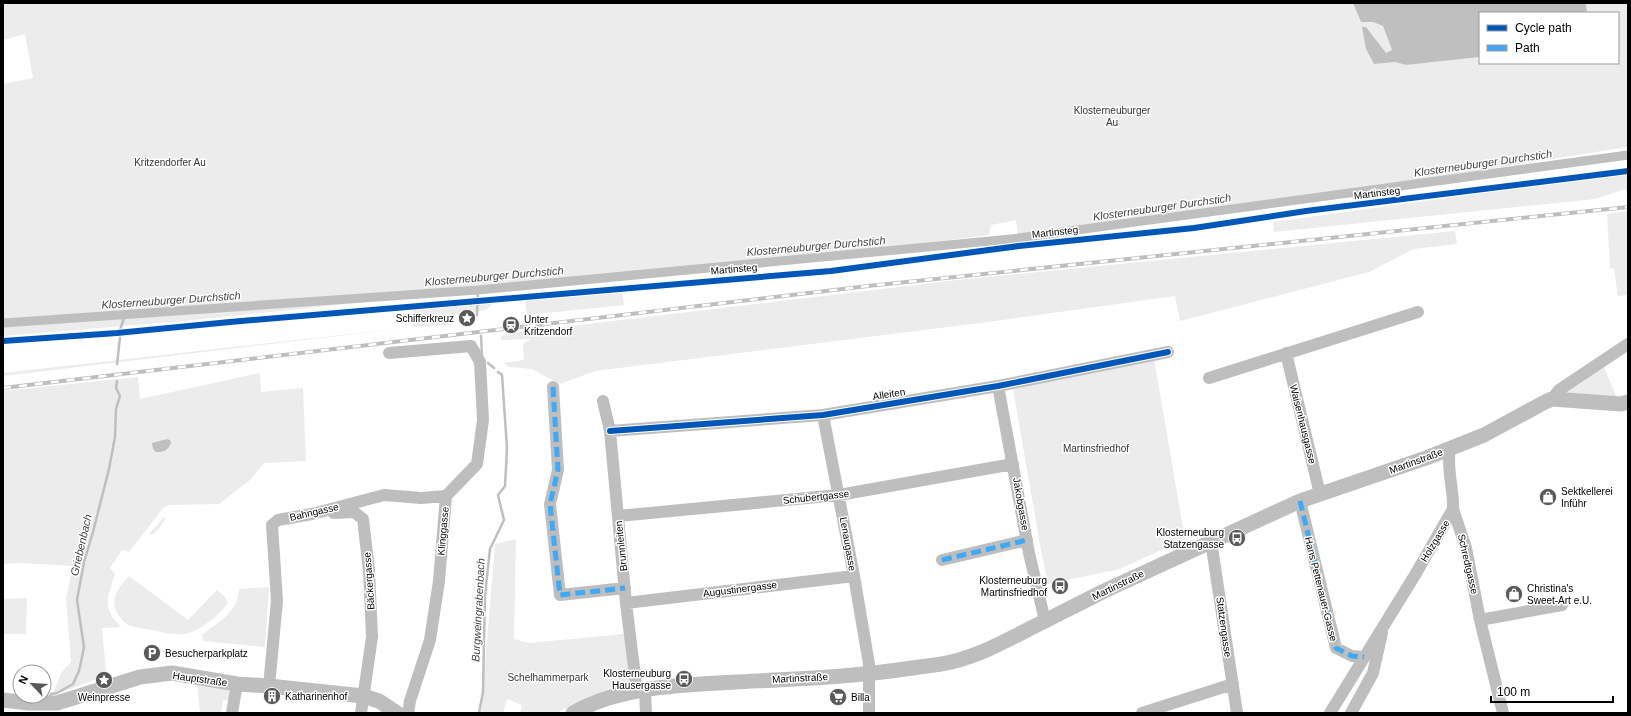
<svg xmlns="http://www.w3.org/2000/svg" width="1631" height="716" viewBox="0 0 1631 716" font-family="Helvetica,sans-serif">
<rect width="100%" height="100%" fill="#fff"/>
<path fill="#ececec" d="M3,3H1353L1361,22H1373L1383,26L1392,50L1386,54L1366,27H1362L1374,64L1395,62L1406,65L1480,57V63H1618V13H1587L1586,3H1628V194L1627,197L1626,189L1595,199L1274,232L1273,222L1627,173V147L1019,244L1016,220L991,225L989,235L871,250L184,321L3,336V84L33,78L25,34L3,40Z
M1628,211V295L1618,296L1614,269L1610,268L1607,214Z
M1455,231L1457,244L1414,249L1369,272L1180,321L1175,296L988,322L595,371L560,384L532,369L509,367L504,363L524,360L523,344L531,339L501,340V336L512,333L957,280Z
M622,291L624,305L527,315L525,298Z
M494,303L486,310L450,316V325L413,327L3,376V373L413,327V309Z
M1154,359L1185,539L1120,569L1048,584L1041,550L1013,389Z
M1604,367L1617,398L1558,396Z
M260,373L261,392L303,388L306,461L264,463L250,480L219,504L170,505L163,508L129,552L122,550L110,568L115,574C108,597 101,607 121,627L102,628L106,671L94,680L52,696L61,673L71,662L66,598L73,566L21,563L3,564V391L138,377L140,399Z
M164,517L165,518C163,525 157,531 151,535H150V533Z
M516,539L514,639L529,643L624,634L630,684L588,697L557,713H520L522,705L507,699L503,713H481L495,544Z
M129,576L188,620L217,590L225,597L228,603C222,613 200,630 189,633C177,636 164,633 152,630C145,629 137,628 131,626C127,625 122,620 119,616C108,601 118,588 129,576Z
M269,587L265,647L203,641L202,635C220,620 237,614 239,589Z
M27,598L26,634H3V599Z
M197,682L226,687L231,694L230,700H223L221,713H200Z"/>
<path fill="#bfbfbf" d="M1353,3H1586L1587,13H1480V57L1406,65L1395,62L1374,64L1366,49L1362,27H1366L1386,53L1392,50L1383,26L1373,22H1361Z
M167,439L170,440L171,443C168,451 163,452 156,452L153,449L152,443Z"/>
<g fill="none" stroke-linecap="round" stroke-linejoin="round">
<path stroke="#bfbfbf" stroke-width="2.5" d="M477,315L478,290
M120,330L125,315
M481,336L482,355
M488,363L494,368
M117,364L120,337
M49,698L51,694L57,693L73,684L79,671L81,662L84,647L77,600L84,562L93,532L109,469L115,437L116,409L120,396L116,388L117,381
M479,713L483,692L485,595L490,549L504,520L498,495L505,486L507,448L502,375L498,372"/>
<path stroke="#bfbfbf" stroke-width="9" d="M3,323L478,290L1011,239L1628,155"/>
<path stroke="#bebebe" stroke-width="12" d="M389,353L471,346L480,362L483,420L477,464L446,496L439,581L430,640L410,701L408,713
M1286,353L1320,494
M1209,378L1418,312
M998,386L1029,553L1045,621
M553,387L558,470L550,504L560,595L625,588
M1552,399L1559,390L1628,344
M603,401L610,431L626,603L637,692
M823,415L854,576L869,664V713
M610,431L823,415L998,386L1168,352
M1300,501L1336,648L1352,656L1364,657
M1453,509L1466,548L1480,620L1503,713
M334,513L354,512L363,519L369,570L372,637L361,713
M618,516L839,495L1013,464
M1211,541L1237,713
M942,560L1027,540
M626,603L854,576
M1480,620L1562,605
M269,686L277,601L272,525L278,520L312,514L384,495L421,498L446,496
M645,690L646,713
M232,713L237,684
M1142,713L1233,684
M1330,713L1415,575L1453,509C1454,489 1446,468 1450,449
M1351,713L1373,673L1382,633"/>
<path stroke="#bebebe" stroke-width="15" d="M3,700L29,703H57L140,677L172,673L237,684L269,686L363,696L379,701L397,713
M573,713C621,686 681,685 735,682C794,679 854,677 912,668C925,666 939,665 951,662C985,654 1014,636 1045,621C1064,611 1083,602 1102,592L1300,501L1426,458L1484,435L1545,402L1552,399L1621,404L1628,402"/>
<defs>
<path id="rail" d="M3,388L868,286L1628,207"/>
</defs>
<use href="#rail" stroke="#bebebe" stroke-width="4"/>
<use href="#rail" stroke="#fff" stroke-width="2.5" stroke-dasharray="8" stroke-linecap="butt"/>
<path stroke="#3fa9f5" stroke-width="5" stroke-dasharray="10 5" stroke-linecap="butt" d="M553,387L558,470L550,504L560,595L625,588
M1300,501L1336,648L1352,656L1364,657
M942,560L1027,540"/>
<defs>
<path id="cycleway" d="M3,341L117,333L230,322L831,271L1019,246L1194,228L1306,211L1628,171
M610,431L823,415L998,386L1168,352"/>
</defs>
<use href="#cycleway" stroke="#fff" stroke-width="8"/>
<use href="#cycleway" stroke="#0057b8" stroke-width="6"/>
</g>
<defs>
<symbol id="sight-disc" viewBox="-11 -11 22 22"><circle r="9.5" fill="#595959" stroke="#fff"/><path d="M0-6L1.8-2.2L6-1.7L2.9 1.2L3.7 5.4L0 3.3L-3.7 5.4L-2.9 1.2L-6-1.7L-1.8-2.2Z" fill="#fff"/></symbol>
<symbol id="station-disc" viewBox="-11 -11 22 22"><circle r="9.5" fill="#595959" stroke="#fff"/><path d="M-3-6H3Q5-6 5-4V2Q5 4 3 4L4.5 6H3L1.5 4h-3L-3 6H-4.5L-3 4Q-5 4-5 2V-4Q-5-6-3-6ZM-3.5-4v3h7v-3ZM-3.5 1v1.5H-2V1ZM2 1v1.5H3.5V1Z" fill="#fff"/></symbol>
<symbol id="shop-disc" viewBox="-11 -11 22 22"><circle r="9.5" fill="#595959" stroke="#fff"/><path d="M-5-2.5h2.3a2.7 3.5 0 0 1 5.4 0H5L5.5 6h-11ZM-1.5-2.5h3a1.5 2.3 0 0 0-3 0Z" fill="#fff"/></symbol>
<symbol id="bus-disc" viewBox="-11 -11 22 22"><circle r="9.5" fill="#595959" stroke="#fff"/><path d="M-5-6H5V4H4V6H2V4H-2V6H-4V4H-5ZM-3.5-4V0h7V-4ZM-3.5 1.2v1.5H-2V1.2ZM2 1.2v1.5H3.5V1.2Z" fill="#fff"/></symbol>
<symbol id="parking-disc" viewBox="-11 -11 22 22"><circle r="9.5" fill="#595959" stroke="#fff"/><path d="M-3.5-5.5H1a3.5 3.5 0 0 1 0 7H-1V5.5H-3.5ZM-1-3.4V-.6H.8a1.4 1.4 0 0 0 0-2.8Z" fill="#fff"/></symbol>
<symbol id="building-disc" viewBox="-11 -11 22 22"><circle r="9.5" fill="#595959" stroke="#fff"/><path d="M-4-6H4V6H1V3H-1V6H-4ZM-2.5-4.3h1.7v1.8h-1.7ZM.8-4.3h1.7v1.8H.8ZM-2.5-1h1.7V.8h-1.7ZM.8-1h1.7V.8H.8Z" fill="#fff"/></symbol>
<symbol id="supermarket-disc" viewBox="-11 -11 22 22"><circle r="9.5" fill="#595959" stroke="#fff"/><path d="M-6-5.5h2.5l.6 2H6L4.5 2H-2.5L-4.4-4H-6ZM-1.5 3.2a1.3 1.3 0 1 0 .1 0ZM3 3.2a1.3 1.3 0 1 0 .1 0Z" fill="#fff"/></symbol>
</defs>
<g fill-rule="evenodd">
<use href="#sight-disc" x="457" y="308" width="20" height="20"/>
<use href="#station-disc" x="501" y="315" width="20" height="20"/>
<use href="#shop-disc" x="1538" y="487" width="20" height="20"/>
<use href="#bus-disc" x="1227" y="528" width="20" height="20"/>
<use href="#bus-disc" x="1050" y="576" width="20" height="20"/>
<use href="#shop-disc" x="1504" y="584" width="20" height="20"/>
<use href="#parking-disc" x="142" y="643" width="20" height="20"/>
<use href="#bus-disc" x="674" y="669" width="20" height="20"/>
<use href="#sight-disc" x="94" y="670" width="20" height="20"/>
<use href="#building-disc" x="262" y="686" width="20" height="20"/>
<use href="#supermarket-disc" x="828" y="687" width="20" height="20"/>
</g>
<g text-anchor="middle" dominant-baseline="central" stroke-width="3" stroke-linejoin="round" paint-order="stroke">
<g font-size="10" fill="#333" stroke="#fff">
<text x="1112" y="110">Klosterneuburger<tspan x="1112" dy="12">Au</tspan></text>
<text x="170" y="162">Kritzendorfer Au</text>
<text x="1096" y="448">Martinsfriedhof</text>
<text x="548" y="677">Schelhammerpark</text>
</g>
<g font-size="10" fill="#000" stroke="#fff">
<text transform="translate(1377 193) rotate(-7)">Martinsteg</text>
<text transform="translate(1055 232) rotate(-6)">Martinsteg</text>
<text transform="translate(734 269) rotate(-5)">Martinsteg</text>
<text transform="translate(889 394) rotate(-9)">Alleiten</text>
<text transform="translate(1303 424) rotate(76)">Waisenhausgasse</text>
<text transform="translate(1416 461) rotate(-20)">Martinstraße</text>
<text transform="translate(816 497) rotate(-6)">Schubertgasse</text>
<text transform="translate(1021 504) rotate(80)">Jakobgasse</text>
<text transform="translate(314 512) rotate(-13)">Bahngasse</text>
<text transform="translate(443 531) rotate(-85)">Klinggasse</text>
<text transform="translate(1435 541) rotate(-59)">Holzgasse</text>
<text transform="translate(848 544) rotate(80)">Lenaugasse</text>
<text transform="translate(621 546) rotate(-96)">Brunnleiten</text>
<text transform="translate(1468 564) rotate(77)">Schredtgasse</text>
<text transform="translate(369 581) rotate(-94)">Bäckergasse</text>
<text transform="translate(1118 585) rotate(-26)">Martinstraße</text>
<text transform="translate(740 589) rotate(-7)">Augustinergasse</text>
<text transform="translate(1321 589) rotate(76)">Hans Pettenauer-Gasse</text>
<text transform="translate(1224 627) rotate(82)">Statzengasse</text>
<text transform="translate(800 678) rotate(-3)">Martinstraße</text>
<text transform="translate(200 679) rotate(8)">Hauptstraße</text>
</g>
<g font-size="10" fill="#000" stroke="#fff" text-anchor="start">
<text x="454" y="318" text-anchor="end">Schifferkreuz</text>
<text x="524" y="319">Unter<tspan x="524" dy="12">Kritzendorf</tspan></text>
<text x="1561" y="491">Sektkellerei<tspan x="1561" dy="12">Inführ</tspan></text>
<text x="1224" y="532" text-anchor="end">Klosterneuburg<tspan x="1224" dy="12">Statzengasse</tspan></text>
<text x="1047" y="580" text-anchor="end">Klosterneuburg<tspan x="1047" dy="12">Martinsfriedhof</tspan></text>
<text x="1527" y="588">Christina's<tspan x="1527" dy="12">Sweet-Art e.U.</tspan></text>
<text x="165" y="653">Besucherparkplatz</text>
<text x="671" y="673" text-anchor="end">Klosterneuburg<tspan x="671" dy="12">Hausergasse</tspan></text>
<text x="285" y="696">Katharinenhof</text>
<text x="104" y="697" text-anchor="middle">Weinpresse</text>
<text x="851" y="697">Billa</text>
</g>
<g font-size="11" font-style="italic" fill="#444" stroke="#fff">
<text transform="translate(1483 163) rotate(-8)">Klosterneuburger Durchstich</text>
<text transform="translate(1162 207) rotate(-8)">Klosterneuburger Durchstich</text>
<text transform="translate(816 246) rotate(-5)">Klosterneuburger Durchstich</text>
<text transform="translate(494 276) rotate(-5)">Klosterneuburger Durchstich</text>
<text transform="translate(171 300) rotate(-4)">Klosterneuburger Durchstich</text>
<text transform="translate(81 545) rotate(-77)">Griebenbach</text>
<text transform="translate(478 610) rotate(-87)">Burgweingrabenbach</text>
</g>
</g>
<rect width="1631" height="716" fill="none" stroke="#000000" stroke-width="8"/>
<rect x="1479" y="12" width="140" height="52" fill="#ffffff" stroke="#999999"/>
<rect x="1487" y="25" width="20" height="6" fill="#0057b8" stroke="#999999"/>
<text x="1515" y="32" font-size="12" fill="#000000">Cycle path</text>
<rect x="1487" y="45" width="20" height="6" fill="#3fa9f5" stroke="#999999"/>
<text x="1515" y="52" font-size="12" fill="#000000">Path</text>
<g transform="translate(32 684) rotate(295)"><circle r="19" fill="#ffffff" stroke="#999999"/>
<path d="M0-3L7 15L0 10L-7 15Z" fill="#595959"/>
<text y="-6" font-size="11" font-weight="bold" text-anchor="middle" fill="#000000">N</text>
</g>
<path d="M1491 696v6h122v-6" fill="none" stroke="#000000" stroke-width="2"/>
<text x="1497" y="696" font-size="12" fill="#000000" stroke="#ffffff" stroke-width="3" paint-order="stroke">100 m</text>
</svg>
